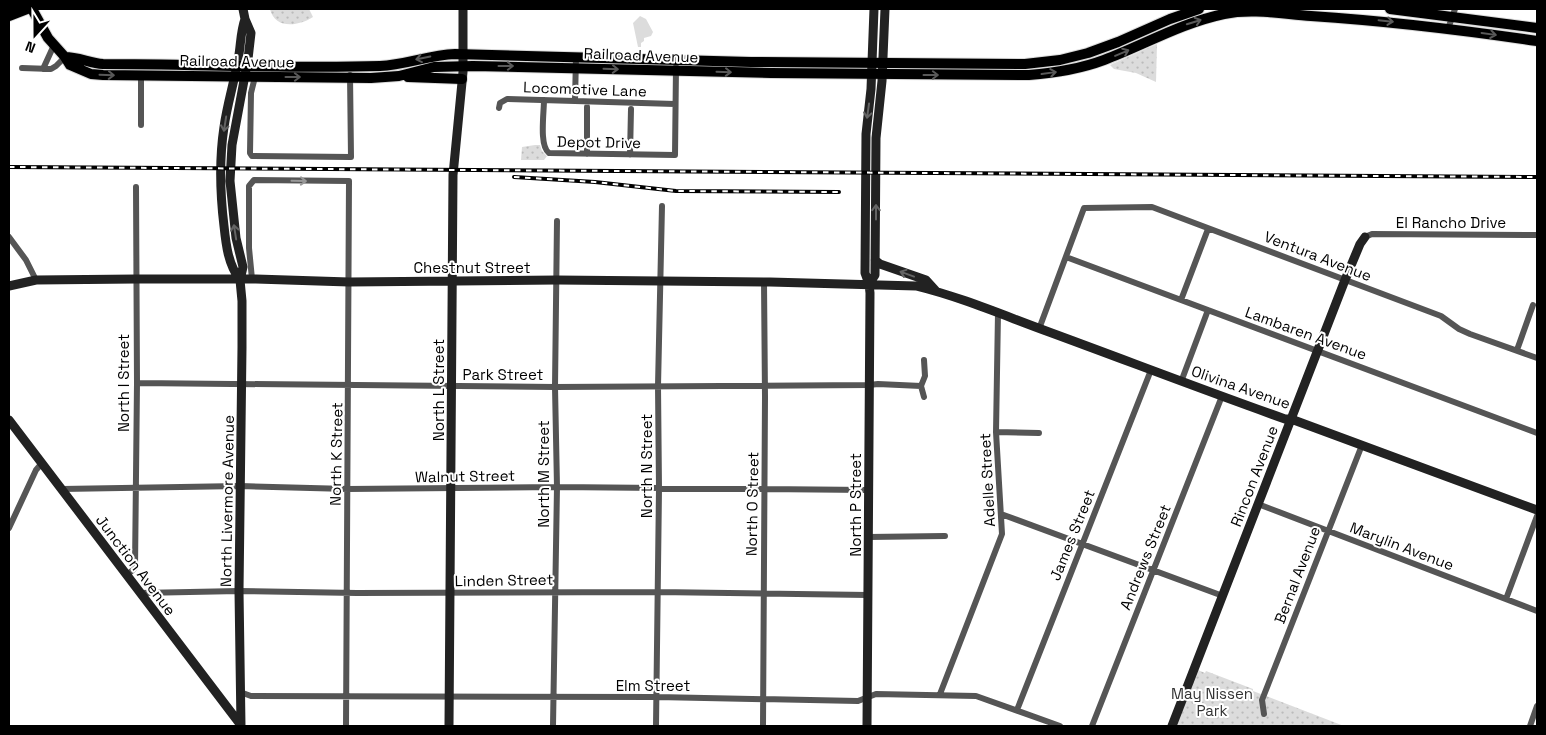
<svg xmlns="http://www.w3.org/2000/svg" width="1546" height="735" viewBox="0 0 1546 735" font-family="'Space Grotesk',sans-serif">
<defs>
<pattern id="park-dots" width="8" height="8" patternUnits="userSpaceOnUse" patternTransform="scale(1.25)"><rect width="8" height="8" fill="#dcdcdc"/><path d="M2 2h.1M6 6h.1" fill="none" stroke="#bbb" stroke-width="1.8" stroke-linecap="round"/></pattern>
</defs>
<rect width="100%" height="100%" fill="#fff"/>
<path fill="#dcdcdc" d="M640,16L646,19L653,32L651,36L644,38V41L641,43V47H638L633,23Z"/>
<path fill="url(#park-dots)" d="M270,9H309L313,17C299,26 275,30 270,9Z
M1157,44L1156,82L1136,73L1114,69L1110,65Z
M535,145H540L542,151L547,156L544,160H521L522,147Z
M1198,670L1205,673L1206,671L1253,689V691L1344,726H1176Z"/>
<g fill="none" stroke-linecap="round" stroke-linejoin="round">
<defs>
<path id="primary" d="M32,9L48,38L65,57L70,65L91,74L103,75L371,78L399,76L434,67L473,66L771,73L1029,75C1055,73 1080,69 1104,60C1144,45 1181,23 1224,14C1252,8 1282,14 1311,16C1387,21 1462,30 1537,41
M1390,9L1537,28
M9,16L27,9
M65,57C78,57 90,63 103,64C195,64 288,69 380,66C405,65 429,55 455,54L751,62L1025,64L1060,60L1088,53L1118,42L1170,19L1199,9
M408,77L462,79"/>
</defs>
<use href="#primary" stroke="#dbdbdb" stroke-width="12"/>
<path stroke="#555" stroke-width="6" d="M1448,29L1455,9
M22,68L51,69L56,66L65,57
M43,69L54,45
M255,77L251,93L250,153L252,156L351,157L350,75
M544,100C544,113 539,146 549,153L675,155L676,67
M575,101L576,57
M499,108L500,103L507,99L675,104
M141,125V76
M587,154V107
M630,155L631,109
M9,237L26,260L36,280
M1365,237L1372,234L1537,235
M1066,257L1537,433
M252,279L249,248V186L254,180L349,181L346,726
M1181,300L1208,229
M1039,329L1084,208L1152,207L1441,316L1459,329L1470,334L1537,358
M1517,350L1533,305
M1181,382L1208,310
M137,383L555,387L869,385L878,384L921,386
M924,397L921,386L925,376L924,360
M996,432L1039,433
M62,489L240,486L348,489L557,487L868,490
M1258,504L1537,611
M1001,514L1223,596
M9,528L36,470L42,463
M868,537L945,536
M127,575L135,568L137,383L136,187
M140,593L239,591L357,593L658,592L868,595
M1506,599L1537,516
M240,692L251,696L657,697L858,701L876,694L976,696L1060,726
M940,694L1002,534L996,432L998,313
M1017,710L1151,370
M1264,714L1262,700L1362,445
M553,726L557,487L555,387L557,221
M656,726L659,489L658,386L662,206
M763,726L765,397L764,282
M1092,726L1222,396
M1530,726L1537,706"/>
<path stroke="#222" stroke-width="9" d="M875,260L880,264L926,280L936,291
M240,280C228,264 226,245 224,226C220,193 219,160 224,127C227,105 234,83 238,60C241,46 240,33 245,19
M869,284L875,275L876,138L882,81L885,9
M9,286L36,280L136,279H256L349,282L557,280L770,282L916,286C961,297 1005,316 1049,332C1128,361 1206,391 1285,419H1291L1537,510
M9,420L240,724
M241,726L239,591L242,347V301L240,280L243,267L236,238L230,181L232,145L248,59L251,33L245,19L243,9
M449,726L453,175L463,72V9
M867,726L870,293L869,284L865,273L866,134L871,89L874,9
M1172,726L1345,280L1360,244L1365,237"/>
<use href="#primary" stroke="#000" stroke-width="10"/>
<defs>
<path id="rail" d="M9,167L1537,177
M514,177L595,182L676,191L839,192"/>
</defs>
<use href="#rail" stroke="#000" stroke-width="4"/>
<use href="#rail" stroke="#fff" stroke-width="2" stroke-dasharray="5.5" stroke-linecap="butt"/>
</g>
<defs><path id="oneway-shaft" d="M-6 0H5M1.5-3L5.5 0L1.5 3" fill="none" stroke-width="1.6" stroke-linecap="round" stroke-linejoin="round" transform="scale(1.25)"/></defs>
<g stroke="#595959">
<use href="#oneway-shaft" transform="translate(1386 21) rotate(6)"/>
<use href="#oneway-shaft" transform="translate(1194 22) rotate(-17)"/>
<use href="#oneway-shaft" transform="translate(1489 34) rotate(8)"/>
<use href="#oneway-shaft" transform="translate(1122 53) rotate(-23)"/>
<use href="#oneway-shaft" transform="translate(423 58) rotate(168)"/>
<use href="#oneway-shaft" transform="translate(506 66)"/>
<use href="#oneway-shaft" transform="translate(611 69) rotate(2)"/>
<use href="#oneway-shaft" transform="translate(724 72) rotate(2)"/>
<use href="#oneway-shaft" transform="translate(1049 73) rotate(-8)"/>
<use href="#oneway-shaft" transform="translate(107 75) rotate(2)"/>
<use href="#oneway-shaft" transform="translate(931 75)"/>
<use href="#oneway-shaft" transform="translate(293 77)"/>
</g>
<g stroke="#646464">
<use href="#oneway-shaft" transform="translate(868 111) rotate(98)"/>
<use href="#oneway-shaft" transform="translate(225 124) rotate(99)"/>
<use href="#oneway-shaft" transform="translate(876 212) rotate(-90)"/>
<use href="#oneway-shaft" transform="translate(235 232) rotate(-99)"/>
<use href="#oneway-shaft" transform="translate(907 274) rotate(-160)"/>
</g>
<use stroke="#999" href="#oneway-shaft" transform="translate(299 181) rotate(1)"/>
<g text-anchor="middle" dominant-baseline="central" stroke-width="4" stroke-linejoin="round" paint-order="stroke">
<g font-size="15" fill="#000" stroke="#fff">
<text transform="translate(641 55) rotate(2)">Railroad Avenue</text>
<text transform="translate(237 61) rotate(1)">Railroad Avenue</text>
<text transform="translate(585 89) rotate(2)">Locomotive Lane</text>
<text transform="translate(599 142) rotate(1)">Depot Drive</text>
<text x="1451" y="222">El Rancho Drive</text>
<text transform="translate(1318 256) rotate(21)">Ventura Avenue</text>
<text x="472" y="267">Chestnut Street</text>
<text transform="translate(1306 333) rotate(20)">Lambaren Avenue</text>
<text x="503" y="374">Park Street</text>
<text transform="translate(123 383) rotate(-90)">North I Street</text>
<text transform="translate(1241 387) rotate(19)">Olivina Avenue</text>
<text transform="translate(438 390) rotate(-90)">North L Street</text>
<text transform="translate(336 454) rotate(-89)">North K Street</text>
<text transform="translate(646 466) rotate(-90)">North N Street</text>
<text transform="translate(543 474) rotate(-90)">North M Street</text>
<text transform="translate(465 476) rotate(-1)">Walnut Street</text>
<text transform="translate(1254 476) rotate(-69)">Rincon Avenue</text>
<text transform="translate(987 480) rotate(-93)">Adelle Street</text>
<text transform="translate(227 501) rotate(-89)">North Livermore Avenue</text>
<text transform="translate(752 504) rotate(-89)">North O Street</text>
<text transform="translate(855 505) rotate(-90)">North P Street</text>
<text transform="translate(1072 535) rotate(-68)">James Street</text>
<text transform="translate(1402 546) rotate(21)">Marylin Avenue</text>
<text transform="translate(1145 557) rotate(-68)">Andrews Street</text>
<text transform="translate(136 565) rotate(53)">Junction Avenue</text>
<text transform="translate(1297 575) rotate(-69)">Bernal Avenue</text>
<text transform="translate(504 580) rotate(-1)">Linden Street</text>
<text x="653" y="685">Elm Street</text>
</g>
<g font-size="15" fill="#333" stroke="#fff">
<text x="1212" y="693">May Nissen<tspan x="1212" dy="17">Park</tspan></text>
</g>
</g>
<rect width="1546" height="735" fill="none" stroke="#000000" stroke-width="20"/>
<g transform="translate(35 35) rotate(201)" stroke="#ffffff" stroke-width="4" paint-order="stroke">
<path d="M0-4L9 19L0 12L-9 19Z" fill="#000000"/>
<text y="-8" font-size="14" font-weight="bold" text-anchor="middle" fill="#000000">N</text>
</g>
</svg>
